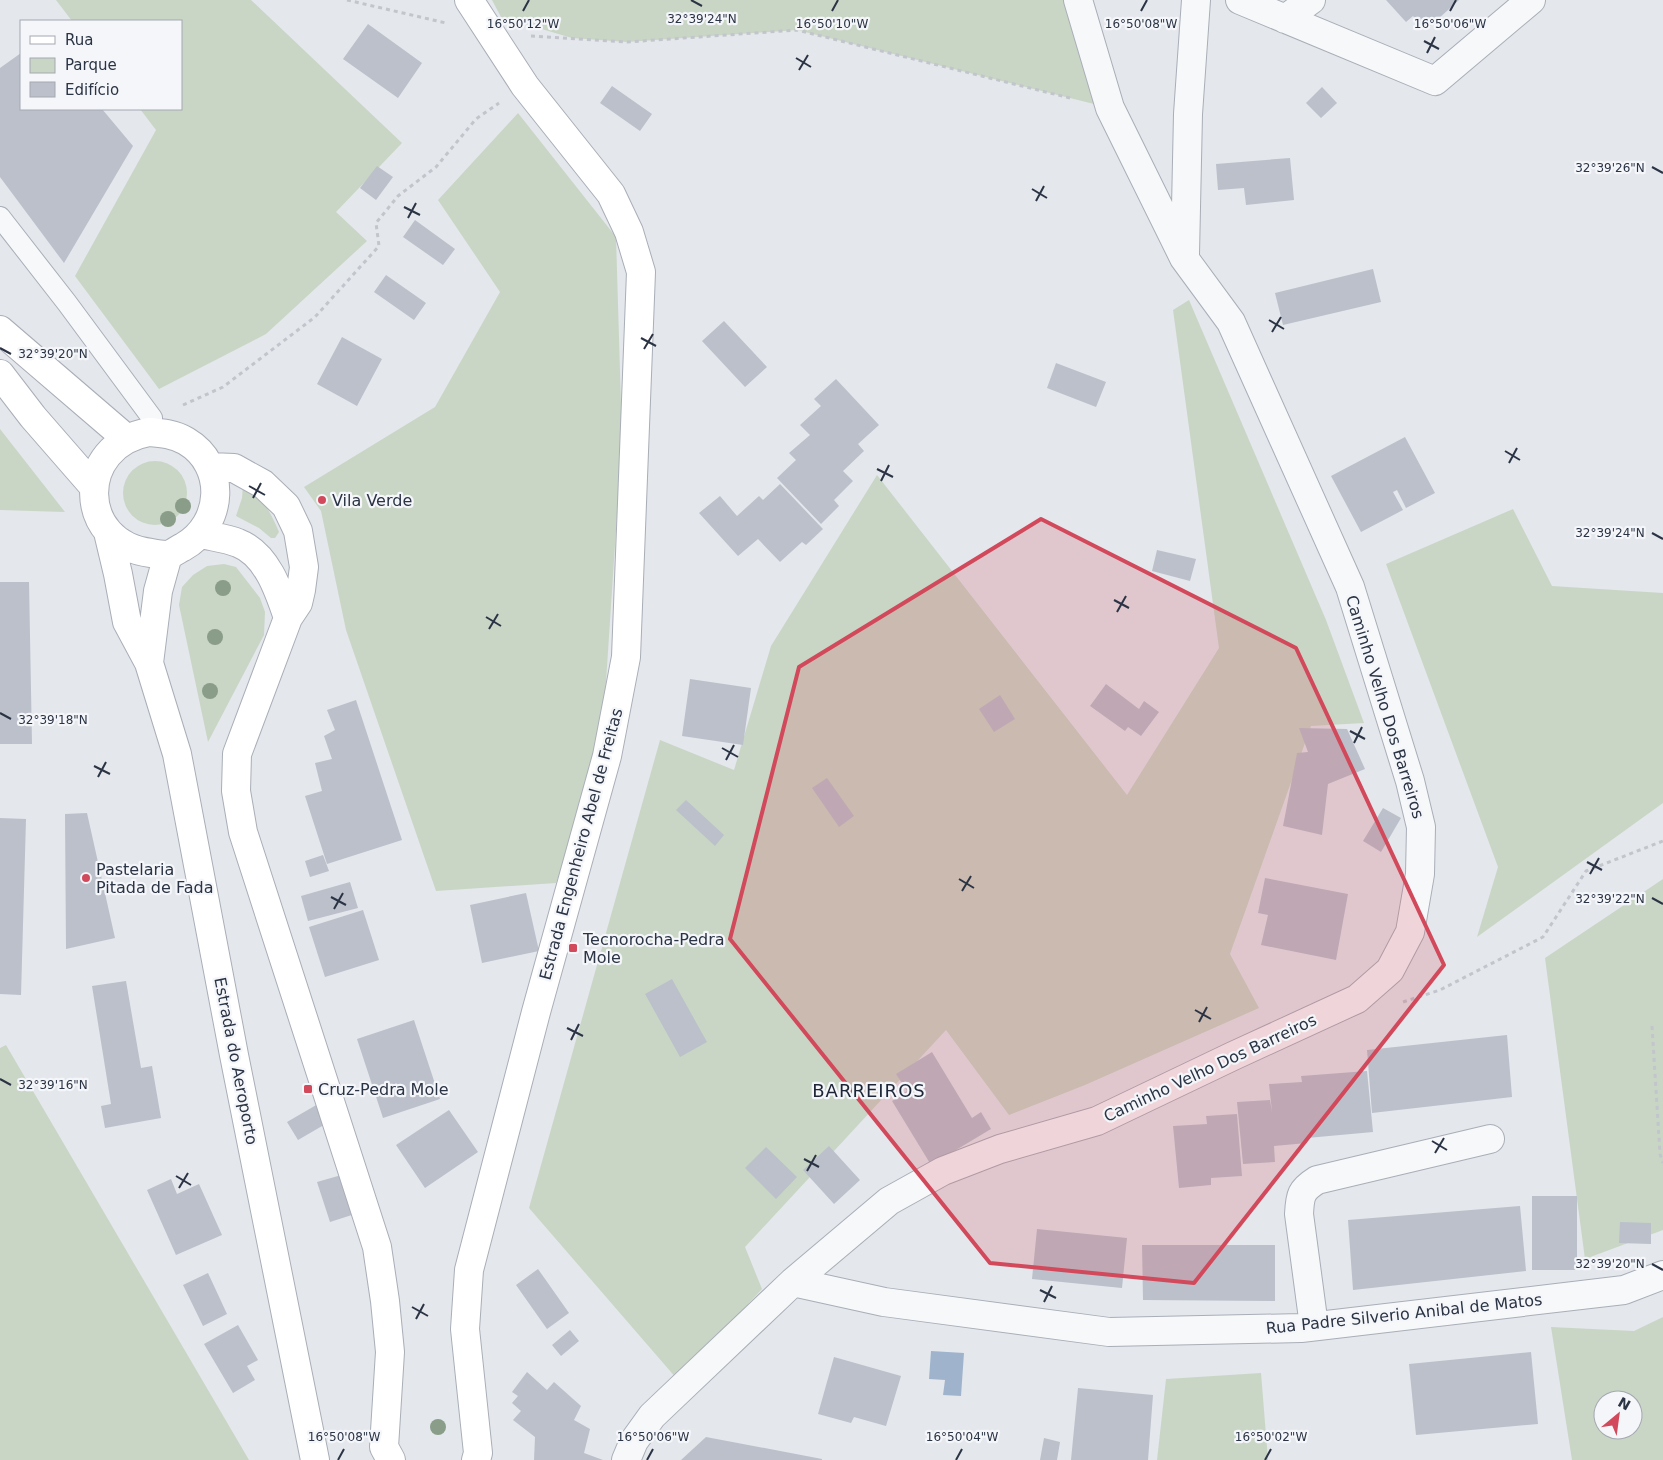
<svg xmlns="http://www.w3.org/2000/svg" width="1663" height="1460" viewBox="0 0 1663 1460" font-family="'DejaVu Sans',sans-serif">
<rect width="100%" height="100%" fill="#e4e7ec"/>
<path fill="#c9d6c5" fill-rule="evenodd" d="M56,0H251L402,143L336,212L367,241L266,334L159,389L75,276L156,130L140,109H181V21H72Z
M492,0H1078L1110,108L797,30L627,42L572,38L501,17Z
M518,113L616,237L622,438L601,758L556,883L436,891L346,630L321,511L304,487L435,407L500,292L438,200Z
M1189,300L1326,620L1364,723L1311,726L1230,954L1259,1008L1085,1085L1009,1115L946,1030L745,1247L762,1289L677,1379L529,1208L660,740L734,770L771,646L877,475L1127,795L1219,648L1173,310Z
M0,429L65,512L0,510Z
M123 493a32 32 0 1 1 64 0a32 32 0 1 1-64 0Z
M243,485C263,497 270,511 279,532L275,538H271L259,528L236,516L242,498Z
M1513,509L1552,586L1663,593V803L1477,937L1498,867L1386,564Z
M224,564L236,567L260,598L265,612L264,635L208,742L179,605L182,587L193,575L207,566Z
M1663,879V1230L1585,1259L1545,958Z
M6,1045L249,1460H0V1048Z
M1663,1317V1460H1572L1551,1327L1634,1331ZM1603,1400H1633V1430H1603Z
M1261,1373L1268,1460H1157L1166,1379Z"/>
<path fill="#9fb4cc" d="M931,1351L964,1353L961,1396L943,1395L945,1380L929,1379Z"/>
<path fill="#bbc0ca" d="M1386,0H1459L1426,30L1413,16L1406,22Z
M368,24L422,63L398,98L343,59Z
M21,53V109H102L133,146L64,263L0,177V68Z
M612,86L652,114L640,131L600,103Z
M1322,87L1337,103L1321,118L1306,103Z
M1290,158L1294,200L1246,205L1244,188L1218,190L1216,164Z
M377,166L393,177L376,200L360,188Z
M415,220L455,249L443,265L403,237Z
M1373,269L1381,302L1283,325L1275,293Z
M386,275L426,303L414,320L374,292Z
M724,321L767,367L745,387L702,341Z
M342,337L382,359L357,406L317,384Z
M1056,363L1106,382L1096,407L1047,388Z
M836,379L879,425L858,444L864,451L843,471L853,481L834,500L839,506L821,524L777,478L796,460L789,453L810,435L800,425L821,406L814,399Z
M1405,437L1435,493L1406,508L1397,490L1393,492L1403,510L1361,532L1331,476Z
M780,484L823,529L806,545L802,542L780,562L758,539L738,556L699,513L720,496L737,516L759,496L763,500Z
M1157,550L1196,559L1190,581L1152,571Z
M0,582H29L32,744H0Z
M690,679L751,688L743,745L682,736Z
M1106,684L1139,709L1144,701L1159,712L1141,736L1128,727L1125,731L1090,706Z
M1000,695L1015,719L994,732L979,709Z
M356,700L402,840L327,864L305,796L322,791L315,763L332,759L324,736L335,730L327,710Z
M1299,728L1347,729L1365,769L1328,784L1322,835L1283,826L1297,753L1308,752Z
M827,778L854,816L839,827L812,788Z
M686,800L724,835L715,846L676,810Z
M1383,808L1401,818L1381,852L1363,841Z
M87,813L115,938L66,949L65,814Z
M0,818L26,819L21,995L0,994Z
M323,855L329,871L310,877L305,861Z
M1265,878L1348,894L1336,960L1261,945L1268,915L1258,913Z
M350,882L358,908L308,921L301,896Z
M526,893L539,951L482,963L470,905Z
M363,910L379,960L325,977L309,927Z
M672,979L707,1042L680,1057L645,994Z
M126,981L141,1068L152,1066L161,1118L105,1128L101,1106L111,1104L92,986Z
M414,1020L440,1099L383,1118L357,1039Z
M1507,1035L1512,1097L1372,1113L1367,1050Z
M932,1052L972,1118L981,1112L991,1129L931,1165L892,1101L907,1091L896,1074Z
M1367,1071L1373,1132L1307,1138V1143L1274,1146L1275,1162L1243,1164L1237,1102L1270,1100L1272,1112L1269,1084L1302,1082L1301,1076Z
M318,1104L329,1122L298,1140L287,1122Z
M449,1110L478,1152L425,1188L396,1145Z
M1237,1114L1242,1176L1211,1178V1185L1179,1188L1173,1126L1207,1124L1206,1116Z
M829,1146L860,1180L834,1204L803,1170Z
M766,1147L797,1177L776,1199L745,1168Z
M345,1174L358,1213L330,1222L317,1182Z
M171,1179L177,1194L199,1184L222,1235L176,1255L147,1190Z
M1532,1196H1577V1270H1532Z
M1520,1206L1526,1271L1353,1290L1348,1220Z
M1620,1222L1651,1223V1244L1619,1243Z
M1037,1229L1127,1238L1122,1288L1032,1279Z
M1142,1245H1275V1301L1143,1300Z
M538,1269L569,1313L547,1329L516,1285Z
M208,1273L227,1314L203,1326L183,1285Z
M238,1325L258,1360L247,1366L255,1380L233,1393L204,1344Z
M570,1330L579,1341L561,1356L552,1345Z
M1531,1352L1538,1424L1416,1435L1409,1364Z
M834,1357L901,1376L886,1426L854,1417L851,1423L818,1414Z
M527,1372L547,1390L554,1382L581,1406L574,1420L590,1429L584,1453L603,1460H534L535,1437L513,1420L521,1411L512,1403L518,1396L512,1392Z
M1078,1388L1153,1395L1148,1460H1071Z
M706,1437L822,1459V1460H681Z
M1044,1438L1060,1442L1057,1460H1040Z"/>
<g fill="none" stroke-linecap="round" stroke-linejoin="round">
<defs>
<path id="service" d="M0,217L67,303L152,418L149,432"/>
<path id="minor" d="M1240,0L1435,81L1531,0
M1285,19L1311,0
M1185,254L1188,114L1196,0
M793,1282L889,1201L943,1171L1000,1149L1097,1121L1233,1056L1357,999L1390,970L1410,932L1420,874L1421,827L1410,781L1350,587L1231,322L1184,258L1110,108L1078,0
M1314,1326L1299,1214C1300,1195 1301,1190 1317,1180L1490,1139
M626,1460L634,1441L652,1416L793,1282L884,1302L1109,1332L1301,1328L1624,1290L1663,1275"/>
<path id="secondary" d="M469,0L525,86L611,194L629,232L641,272L626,657L607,756L536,1012L469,1270L465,1329L478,1453L476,1460
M0,330L127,439
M0,374L33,417L94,487
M149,432C162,433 174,434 186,441C227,465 224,524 183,547C178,549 172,555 166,555C162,555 156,554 151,553C76,544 75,445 149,432Z
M210,467L234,468L263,484L286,506L298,531L304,567L301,590L298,603L288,618L237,754L236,791L243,832L377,1247L385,1301L390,1352L384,1447L391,1460
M108,532L118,574L127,622L149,663L177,754L234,1055L315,1460
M201,534C213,537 226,538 238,543C267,554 279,591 288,618
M149,663L158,591L168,555"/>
</defs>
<use href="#service" stroke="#a9aeb7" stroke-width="22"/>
<use href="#minor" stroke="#a9aeb7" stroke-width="30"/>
<use href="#secondary" stroke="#a9aeb7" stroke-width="30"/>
<path stroke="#c2c5cb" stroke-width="3" stroke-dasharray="4 4" stroke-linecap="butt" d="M347,0L446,23
M531,36L627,42L797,30L1074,99
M183,405L223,387L315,317L379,246L376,223L398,196L436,167L476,119L499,103
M1403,1002L1440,990L1543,937L1586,871L1663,841
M1652,1026L1660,1154L1663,1163"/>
<use href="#service" stroke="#f7f8fa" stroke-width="20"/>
<use href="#minor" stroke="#f7f8fa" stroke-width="28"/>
<use href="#secondary" stroke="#fff" stroke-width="28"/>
</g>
<g fill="#899d89">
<circle cx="183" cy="506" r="8"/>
<circle cx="168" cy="519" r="8"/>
<circle cx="223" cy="588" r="8"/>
<circle cx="215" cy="637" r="8"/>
<circle cx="210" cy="691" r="8"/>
<circle cx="438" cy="1427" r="8"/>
</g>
<path fill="#d1495b" fill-opacity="0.2" stroke="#d1495b" stroke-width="4" stroke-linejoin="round" d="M1041,519L1296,648L1444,965L1194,1283L990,1263L730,939L799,667Z"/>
<path fill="none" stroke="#2b3445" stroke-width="2" d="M691,0L702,6M523,11L529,0M832,11L838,0M1141,11L1147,0M1450,11L1456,0M1424,41L1439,49M1427,53L1435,37M796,58L811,67M799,70L808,55M1652,167L1663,173M1032,189L1047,198M1036,201L1044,186M404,207L420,215M408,218L416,203M1269,320L1284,329M1272,332L1281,317M641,338L656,346M0,348L11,354M644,349L653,334M1505,451L1520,460M1509,463L1517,448M877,469L893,477M881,481L889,465M249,486L265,495M253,498L261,483M1652,533L1663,539M1114,600L1129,608M1117,612L1126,596M486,617L501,626M489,629L498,614M0,713L11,719M1350,731L1365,739M1354,743L1362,727M722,748L738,757M726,760L734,745M94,766L110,774M98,777L106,762M1587,862L1602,870M1590,874L1599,858M959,879L974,888M962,891L971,876M331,897L346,905M1652,898L1663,904M334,909L343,893M1195,1010L1211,1019M1199,1022L1207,1007M567,1028L583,1036M571,1040L579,1024M0,1079L11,1085M1432,1141L1447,1150M1435,1153L1444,1138M804,1159L819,1167M807,1171L816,1155M176,1176L191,1185M179,1188L188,1173M1652,1264L1663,1270M1040,1290L1056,1298M1044,1302L1052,1286M412,1307L428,1316M416,1319L424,1304M338,1460L344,1449M647,1460L653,1449M956,1460L962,1449M1265,1460L1271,1449"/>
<g fill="#d1495b" stroke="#f4f6f9" stroke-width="2">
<circle cx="322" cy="500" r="5"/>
<circle cx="86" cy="878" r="5"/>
<rect x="568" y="943" width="10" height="10" rx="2.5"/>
<rect x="303" y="1084" width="10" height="10" rx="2.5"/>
</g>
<g text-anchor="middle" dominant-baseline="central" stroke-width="4.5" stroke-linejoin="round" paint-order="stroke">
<g font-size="16" fill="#2b3445" stroke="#f4f6f9" text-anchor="start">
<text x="332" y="500">Vila Verde</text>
<text x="96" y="869">Pastelaria<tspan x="96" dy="18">Pitada de Fada</tspan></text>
<text x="583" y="939">Tecnorocha-Pedra<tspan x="583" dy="18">Mole</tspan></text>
<text x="318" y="1089">Cruz-Pedra Mole</text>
</g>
<g font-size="16" fill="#2b3445" stroke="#f4f6f9">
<text transform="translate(1385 707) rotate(73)">Caminho Velho Dos Barreiros</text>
<text transform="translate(581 844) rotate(-75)">Estrada Engenheiro Abel de Freitas</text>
<text transform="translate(236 1061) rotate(79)">Estrada do Aeroporto</text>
<text transform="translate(1210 1068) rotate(-25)">Caminho Velho Dos Barreiros</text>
<text transform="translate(1404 1314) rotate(-6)">Rua Padre Silverio Anibal de Matos</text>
</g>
<g font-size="18" letter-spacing="1" fill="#1d2536" stroke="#f4f6f9">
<text x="869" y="1090">BARREIROS</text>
</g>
</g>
<g font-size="12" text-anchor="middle" fill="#2b3445" stroke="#f4f6f9" stroke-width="4.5" stroke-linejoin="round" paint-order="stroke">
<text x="702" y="23">32°39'24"N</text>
<text x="523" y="28">16°50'12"W</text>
<text x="832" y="28">16°50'10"W</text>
<text x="1141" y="28">16°50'08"W</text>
<text x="1450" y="28">16°50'06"W</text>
<text x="1610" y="172">32°39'26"N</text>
<text x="53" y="358">32°39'20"N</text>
<text x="1610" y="537">32°39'24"N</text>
<text x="53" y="724">32°39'18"N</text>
<text x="1610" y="903">32°39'22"N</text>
<text x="53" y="1089">32°39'16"N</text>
<text x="1610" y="1268">32°39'20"N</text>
<text x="344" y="1441">16°50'08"W</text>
<text x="653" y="1441">16°50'06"W</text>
<text x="962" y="1441">16°50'04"W</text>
<text x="1271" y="1441">16°50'02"W</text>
</g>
<rect x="20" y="20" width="162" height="90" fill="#f4f6f9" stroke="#a4a8b1"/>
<rect x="30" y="36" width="25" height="8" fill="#ffffff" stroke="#a4a8b1"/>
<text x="65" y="45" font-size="15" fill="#2b3445">Rua</text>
<rect x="30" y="58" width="25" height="15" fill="#c9d6c5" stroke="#a4a8b1"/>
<text x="65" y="70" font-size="15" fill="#2b3445">Parque</text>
<rect x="30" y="82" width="25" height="15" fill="#bbc0ca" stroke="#a4a8b1"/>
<text x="65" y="95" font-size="15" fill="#2b3445">Edifício</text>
<g transform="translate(1618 1415) rotate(29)"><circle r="24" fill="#f4f6f9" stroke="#a4a8b1"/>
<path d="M0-4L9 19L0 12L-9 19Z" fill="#d1495b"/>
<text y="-8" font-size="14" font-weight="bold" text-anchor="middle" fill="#2b3445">N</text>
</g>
</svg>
